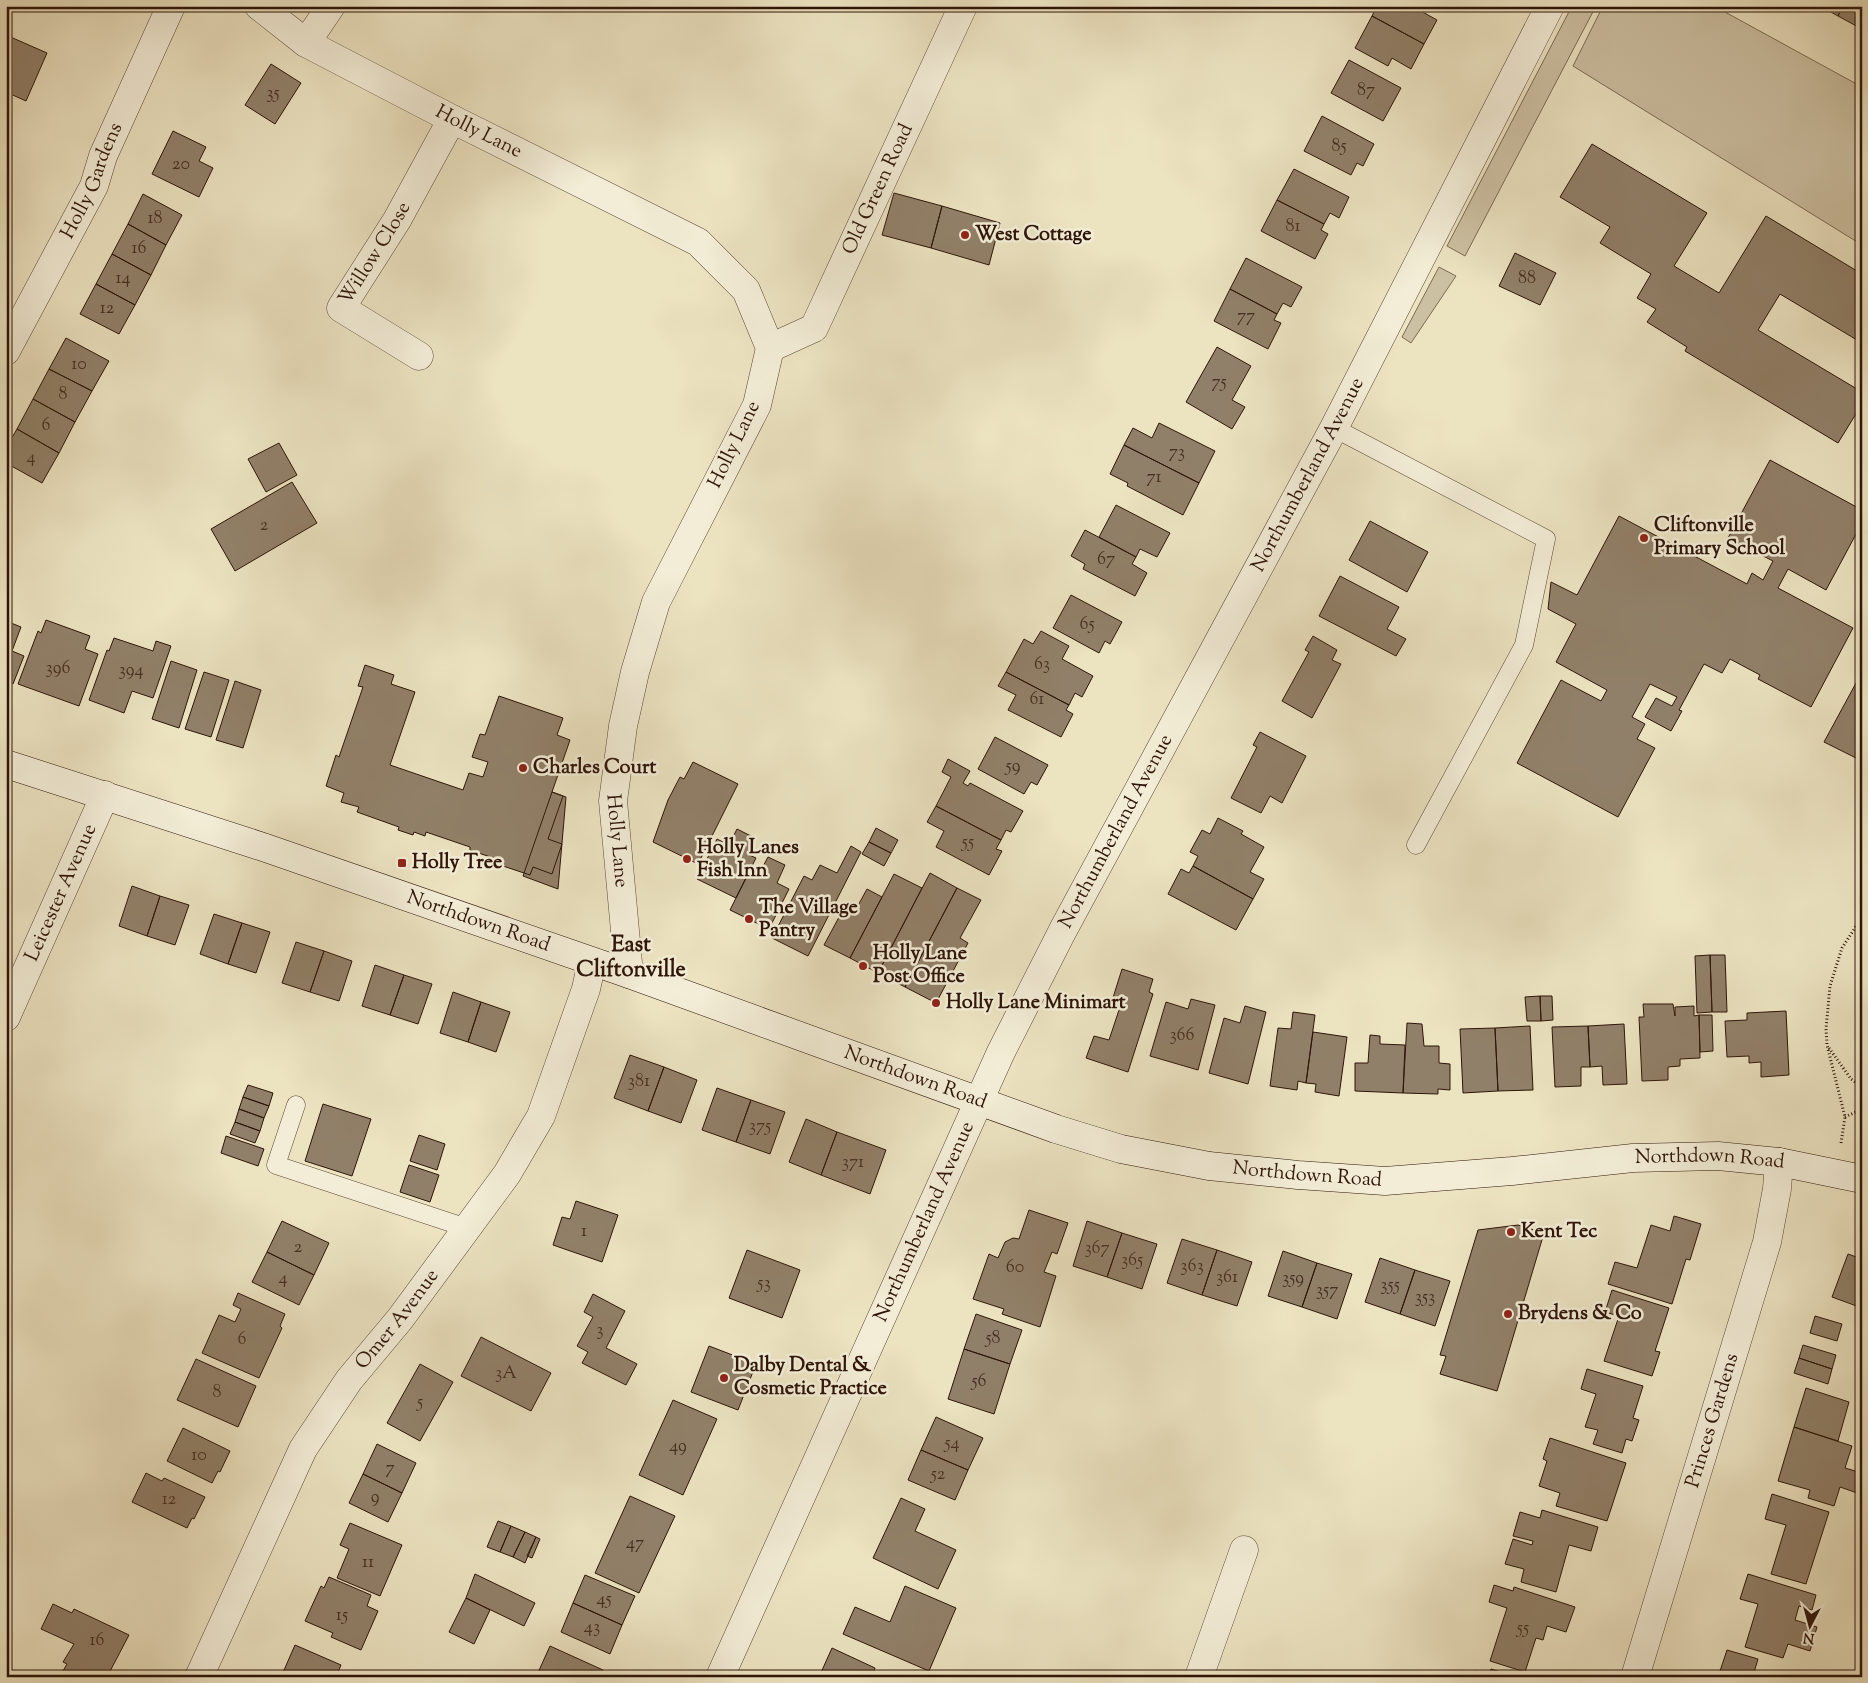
<svg xmlns="http://www.w3.org/2000/svg" width="1868" height="1683" viewBox="0 0 1868 1683" font-family="'Sorts Mill Goudy',serif">
<rect width="100%" height="100%" fill="#ece3c1"/>
<filter id="stains"><feTurbulence type="fractalNoise" baseFrequency=".004" numOctaves="4"/><feColorMatrix values="0 0 0 0 .2 0 0 0 0 .09 0 0 0 0 .02 0 0 0 .5 -.17"/></filter>
<radialGradient id="worn" r=".72"><stop offset=".6" stop-color="#630" stop-opacity="0"/><stop offset="1" stop-color="#630" stop-opacity=".3"/></radialGradient>
<path fill="#ccc0a2" stroke="#7d6a56" d="M1572,6H1596L1465,256L1447,246Z
M1603,6H1714L1862,87V245L1573,66Z
M1439,267L1456,276L1411,343L1402,337Z"/>
<path fill="#918069" stroke="#2e1509" d="M1377,6H1421L1419,10L1437,20L1424,44L1372,16Z
M1820,6H1843L1838,16Z
M1843,6H1862L1860,28L1838,16Z
M1372,16L1424,44L1411,69L1392,58L1388,66L1355,48Z
M6,35L47,53L26,101L6,92Z
M1349,60L1401,88L1383,121L1331,93Z
M271,64L301,83L275,124L245,105Z
M1322,116L1374,144L1363,166L1357,163L1351,175L1304,151Z
M173,131L206,147L199,161L213,168L199,197L152,174Z
M1592,144L1707,213L1674,266L1719,293L1766,216L1862,274V343L1780,294L1758,330L1862,392V404L1838,443L1685,351L1687,347L1647,322L1656,309L1637,298L1651,274L1600,243L1610,227L1560,197Z
M1294,169L1349,197L1339,218L1330,213L1324,224L1277,200Z
M894,193L942,206L931,248L882,235Z
M143,194L182,215L166,245L128,224Z
M1277,200L1324,224L1321,230L1328,234L1315,259L1261,231Z
M942,206L1000,223L989,265L931,248Z
M128,224L166,245L151,275L112,254Z
M1515,253L1556,273L1540,305L1499,286Z
M112,254L151,275L135,305L96,284Z
M1246,258L1302,287L1291,307L1283,303L1277,314L1230,289Z
M96,284L135,305L119,334L80,314Z
M1230,289L1277,314L1274,320L1281,323L1268,349L1214,321Z
M66,338L109,361L92,391L49,369Z
M1217,347L1251,366L1232,400L1245,407L1232,429L1186,402Z
M49,369L92,391L75,422L33,399Z
M33,399L75,422L59,453L17,429Z
M1159,423L1215,451L1199,483L1124,445L1133,428L1152,438Z
M17,429L59,453L42,483L6,463V448Z
M279,443L297,475L266,492L248,459Z
M1124,445L1199,483L1183,515L1127,486L1128,483L1110,474Z
M1770,460L1862,510V523L1826,590L1788,569L1778,588L1853,628L1811,707L1758,679L1760,675L1730,659L1722,673L1704,664L1679,710L1682,711L1671,731L1645,717L1656,698L1672,706L1677,697L1650,684L1632,717L1645,724L1637,739L1655,748L1618,817L1517,763L1561,680L1601,701L1607,690L1556,662L1576,624L1548,609L1551,582L1577,595L1619,516L1747,584L1752,573L1763,580L1773,561L1728,538Z
M292,482L317,523L235,571L211,529Z
M1116,505L1170,533L1157,557L1140,549L1136,557L1099,537Z
M1370,521L1428,552L1407,592L1349,560Z
M1085,530L1136,557L1132,564L1147,573L1135,596L1083,569L1085,564L1071,556Z
M1340,576L1399,607L1387,629L1406,639L1396,656L1319,616Z
M1071,595L1122,622L1110,644L1105,641L1099,653L1053,628Z
M46,620L90,636L85,649L98,654L79,706L18,684L38,631L41,633Z
M6,621L21,627L12,651L24,656L13,684L6,681Z
M1041,631L1069,646L1062,659L1093,676L1082,697L1075,693L1069,705L1006,672L1024,639L1033,644Z
M1313,636L1337,650L1332,660L1341,664L1312,718L1282,701L1309,652L1305,650Z
M114,638L153,651L156,641L171,646L153,698L132,691L124,713L89,700L107,650L109,651Z
M171,661L197,670L179,728L152,719Z
M365,665L394,675L391,684L415,692L390,765L463,790L469,773L483,777L488,762L472,757L480,734L485,735L499,696L563,718L557,735L570,740L552,792L563,796L548,839L562,844L552,874L533,867L530,875L500,865L502,861L470,850V847L426,832L425,836L414,832L413,835L398,830L399,827L357,812L359,807L341,802L344,793L326,786L336,755L339,757L363,687L358,686Z
M204,672L229,680L211,737L185,729Z
M1006,672L1069,705L1066,710L1073,714L1061,737L1008,710L1016,695L998,686Z
M1862,672V761L1824,742Z
M235,681L261,690L243,748L216,740Z
M1260,732L1306,756L1282,803L1270,796L1261,813L1231,798L1257,747L1253,745Z
M995,737L1048,765L1037,785L1031,782L1024,794L978,769Z
M948,759L970,771L963,783L968,786L970,783L1023,811L1011,832L1006,830L1001,840L936,806L951,777L942,772Z
M693,762L738,784L698,864L653,842L668,800L680,777L684,779Z
M552,792L566,797L558,889L523,876Z
M936,806L1001,840L996,849L1002,851L989,875L936,847L944,831L927,822Z
M1218,818L1243,831L1241,834L1264,847L1250,872L1264,879L1253,899L1193,866L1198,856L1190,852L1202,830L1210,834Z
M876,828L898,840L891,853L869,842Z
M737,829L755,838L747,854L756,858L736,898L697,879L717,839L729,845Z
M869,842L891,853L884,866L862,854Z
M851,846L861,852L808,956L772,938L804,876L812,880L820,865L837,873Z
M768,857L785,865L777,883L789,889L769,929L730,910L750,870L759,874Z
M1193,866L1253,899L1236,930L1168,894L1181,869L1189,873Z
M930,873L957,888L905,987L878,973Z
M894,874L922,888L878,973L850,958Z
M132,886L160,896L147,936L119,926Z
M957,888L981,900L960,938L968,943L936,1003L905,987Z
M867,889L882,897L850,958L824,945L845,906L855,911Z
M160,896L189,905L175,945L147,936Z
M214,914L242,923L228,964L200,954Z
M242,923L270,932L256,973L228,964Z
M296,942L324,951L310,992L282,983Z
M324,951L352,961L339,1001L310,992Z
M1710,955H1725L1727,1012H1712Z
M1710,955L1712,1012L1697,1013L1695,956Z
M375,965L404,975L390,1015L362,1006Z
M1122,969L1153,979L1149,992L1153,994L1128,1072L1086,1058L1094,1036L1109,1040L1120,1007L1111,1004Z
M404,975L432,984L418,1024L390,1015Z
M453,992L481,1002L468,1042L440,1033Z
M1540,996L1541,1021H1527L1525,997Z
M1540,996H1552L1553,1020L1541,1021Z
M1191,999L1215,1005L1198,1070L1150,1056L1166,1002L1188,1009Z
M481,1002L510,1012L496,1052L468,1042Z
M1643,1004H1673L1675,1016V1007L1694,1006V1016L1699,1015L1700,1058L1680,1059V1066L1668,1067V1080L1642,1081L1639,1017H1644Z
M1245,1006L1266,1012L1248,1084L1209,1073L1224,1018L1240,1023Z
M1786,1011L1789,1075L1761,1077V1062L1749,1063V1056L1727,1057L1725,1021L1747,1020V1013Z
M1293,1012L1315,1015L1306,1083L1298,1081L1297,1090L1270,1086L1278,1028L1291,1029Z
M1699,1015H1712L1713,1051L1700,1052Z
M1407,1023L1422,1024L1424,1046H1439V1063L1450,1064V1090L1438,1089V1094L1403,1093Z
M1624,1024L1627,1084L1603,1085L1602,1066L1590,1067L1588,1026Z
M1530,1026L1533,1090L1498,1091L1495,1028Z
M1588,1026L1590,1067H1581V1086L1555,1087L1552,1027Z
M1495,1028L1498,1091L1463,1093L1460,1029Z
M1313,1032L1347,1037L1339,1096L1315,1092L1316,1084L1306,1083Z
M1370,1035L1380,1036V1044L1405,1045L1403,1093L1355,1091V1063H1368Z
M630,1055L664,1067L648,1111L614,1098Z
M664,1067L697,1080L681,1123L648,1111Z
M248,1085L273,1093L269,1106L243,1097Z
M717,1088L751,1100L736,1142L702,1130Z
M243,1097L269,1106L264,1118L239,1109Z
M751,1100L785,1112L770,1154L736,1142Z
M323,1104L371,1119L352,1176L305,1161Z
M239,1109L264,1118L260,1131L235,1122Z
M806,1119L837,1132L821,1175L789,1162Z
M235,1122L260,1131L255,1143L230,1134Z
M837,1132L886,1150L870,1194L821,1175Z
M419,1135L445,1144L437,1170L410,1161Z
M226,1136L264,1149L258,1166L221,1153Z
M409,1165L439,1175L430,1202L400,1192Z
M576,1201L618,1215L602,1262L553,1245L562,1217L570,1219Z
M1029,1210L1068,1223L1057,1254L1052,1252L1044,1272L1056,1276L1040,1327L1002,1314L1004,1309L973,1299L989,1254L998,1258L1005,1242L1013,1238L1019,1239Z
M1674,1216L1701,1224L1690,1260L1686,1259L1672,1304L1608,1284L1615,1262L1637,1268L1651,1225L1670,1231Z
M282,1221L329,1243L314,1275L267,1252Z
M1087,1221L1122,1233L1107,1277L1073,1266Z
M1518,1225L1544,1233L1497,1391L1440,1374L1446,1356L1440,1355L1478,1230Z
M1122,1233L1157,1244L1142,1289L1107,1277Z
M1182,1239L1217,1250L1202,1295L1167,1283Z
M747,1250L800,1270L782,1318L729,1298Z
M1217,1250L1252,1262L1237,1306L1202,1295Z
M1283,1251L1317,1263L1302,1307L1268,1296Z
M267,1252L314,1275L299,1305L252,1282Z
M1848,1254L1862,1259V1308L1832,1297Z
M1380,1258L1415,1270L1400,1314L1365,1302Z
M1317,1263L1352,1274L1337,1319L1302,1307Z
M1415,1270L1450,1281L1435,1326L1400,1314Z
M1612,1290L1669,1308L1655,1351L1660,1352L1652,1376L1604,1361L1619,1316L1605,1312Z
M238,1293L285,1314L280,1326L282,1328L259,1378L202,1353L219,1315L235,1322L241,1309L233,1305Z
M593,1294L625,1311L606,1348L637,1364L626,1385L582,1363L588,1352L577,1346L593,1317L584,1312Z
M976,1314L1022,1330L1010,1364L964,1349Z
M1815,1316L1842,1324L1837,1341L1810,1333Z
M481,1337L551,1373L531,1411L461,1376Z
M1803,1345L1836,1355L1832,1369L1799,1358Z
M709,1346L756,1364L738,1410L691,1392Z
M964,1349L1010,1364L994,1414L948,1399Z
M1799,1358L1832,1369L1828,1384L1794,1373Z
M196,1359L256,1386L238,1427L177,1400Z
M420,1364L453,1382L420,1441L387,1423Z
M1587,1369L1643,1386L1633,1418L1639,1420L1632,1441L1626,1439L1622,1453L1593,1444L1598,1430L1585,1427L1596,1394L1581,1389Z
M1806,1388L1849,1402L1838,1441L1794,1427Z
M673,1400L717,1419L683,1495L639,1475Z
M936,1417L983,1438L968,1470L921,1450Z
M1794,1427L1852,1446L1845,1468L1862,1473L1860,1494L1840,1487L1834,1506L1808,1498L1810,1490L1778,1481Z
M183,1428L230,1451L220,1472L218,1471L212,1483L167,1461Z
M1550,1438L1626,1463L1607,1521L1556,1506L1560,1493L1539,1486L1547,1461L1543,1459Z
M377,1444L416,1463L402,1493L363,1474Z
M921,1450L968,1470L955,1500L908,1480Z
M146,1473L162,1481L164,1478L205,1497L194,1519L192,1518L187,1528L132,1502Z
M363,1474L402,1493L388,1522L349,1503Z
M1772,1494L1829,1512L1806,1584L1771,1574L1786,1525L1765,1519Z
M630,1496L675,1516L639,1593L595,1573Z
M901,1498L925,1509L915,1531L956,1550L938,1589L873,1558Z
M1542,1510L1598,1527L1591,1551L1569,1545L1556,1592L1521,1582L1524,1569L1505,1564L1513,1539L1532,1545L1533,1541L1513,1536L1520,1512L1540,1518Z
M498,1521L511,1526L500,1552L487,1547Z
M350,1523L402,1545L380,1596L337,1578L349,1549L340,1545Z
M511,1526L525,1532L513,1557L500,1552Z
M525,1532L536,1537L525,1563L513,1557Z
M536,1537L540,1539L532,1558L527,1556Z
M475,1574L535,1603L524,1626L466,1598Z
M1748,1574L1816,1595L1812,1610L1799,1606L1795,1620L1817,1627L1810,1651L1788,1644L1783,1658L1745,1647L1758,1604L1740,1599Z
M585,1575L635,1596L622,1625L573,1603Z
M329,1577L371,1595L367,1606L378,1611L361,1650L331,1637L333,1633L305,1621L321,1586L324,1588Z
M1494,1585L1513,1591L1514,1587L1575,1607L1566,1632L1547,1626L1543,1640L1536,1638L1525,1672L1490,1661L1507,1608L1489,1602Z
M905,1586L956,1608L929,1671L843,1634L855,1607L890,1622Z
M466,1598L490,1610L474,1644L449,1632Z
M573,1603L622,1625L610,1654L561,1632Z
M53,1604L72,1613L74,1609L129,1635L107,1677H72L63,1671L67,1664L63,1662L74,1644L41,1629Z
M295,1645L341,1665L336,1677H281Z
M550,1646L603,1670L600,1677H536Z
M832,1648L875,1668L872,1677H819Z
M1727,1650L1758,1659L1753,1676L1757,1677H1718Z
M1491,1669L1517,1677H1473L1475,1671L1489,1675Z"/>
<g fill="none" stroke-linecap="round" stroke-linejoin="round">
<defs>
<path id="service" d="M1334,428L1546,539L1524,645L1416,845
M296,1105L276,1165L467,1228"/>
<g id="minor">
<path id="s1" d="M259,6L306,43L452,119L698,242L746,290L770,348L757,405L656,602L635,672L623,726L613,801L629,974"/>
<path d="M306,43L331,6"/>
<path id="s2" d="M770,348L814,328L963,6"/>
<path id="s3" d="M6,351L94,186L103,156L171,6"/>
<path id="s4" d="M419,356L341,308L397,220L452,119"/>
<path id="s5" d="M6,1017L105,795"/>
<path id="s6" d="M199,1677L303,1449L349,1380L400,1319L507,1174L541,1116L586,989L592,962"/>
<path d="M1199,1677L1244,1550"/>
<path id="s7" d="M1635,1677L1767,1242L1777,1189L1779,1162"/>
</g>
<g id="tertiary">
<path id="s8" d="M720,1677L1001,1052L1063,930L1334,428L1550,6"/>
</g>
<g id="secondary">
<path id="s9" d="M6,764L263,847L629,974L1056,1129L1121,1149L1209,1166L1298,1175L1385,1181L1512,1171L1633,1158L1718,1156L1779,1162L1862,1179"/>
</g>
</defs>
<use href="#service" stroke="#5e4837" stroke-width="19"/>
<use href="#minor" stroke="#5e4837" stroke-width="29"/>
<use href="#tertiary" stroke="#5e4837" stroke-width="29"/>
<use href="#secondary" stroke="#2e1509" stroke-width="29"/>
<path stroke="#2e1509" stroke-width="3" stroke-dasharray="1 2.5" stroke-linecap="butt" d="M1829,1048L1851,1079L1862,1087
M1845,1117L1862,1109
M1841,1143L1845,1117L1827,1045L1826,1029L1830,986L1842,948L1862,917"/>
<use href="#service" stroke="#f3edd7" stroke-width="18"/>
<use href="#minor" stroke="#f3edd7" stroke-width="28"/>
<use href="#tertiary" stroke="#f3edd7" stroke-width="28"/>
<use href="#secondary" stroke="#f3edd7" stroke-width="28"/>
</g>
<g fill="#8f2418" stroke="#f3edd7" stroke-width="2">
<circle cx="965" cy="235" r="5"/>
<circle cx="1644" cy="538" r="5"/>
<circle cx="523" cy="768" r="5"/>
<circle cx="687" cy="859" r="5"/>
<rect x="397" y="858" width="10" height="10" rx="2.5"/>
<circle cx="749" cy="919" r="5"/>
<circle cx="863" cy="966" r="5"/>
<circle cx="936" cy="1003" r="5"/>
<circle cx="1511" cy="1232" r="5"/>
<circle cx="1508" cy="1314" r="5"/>
<circle cx="724" cy="1378" r="5"/>
</g>
<g text-anchor="middle" dominant-baseline="central" stroke-width="5" stroke-linejoin="round" paint-order="stroke">
<g font-size="18" fill="#473021">
<text x="1366" y="91">87</text>
<text x="273" y="94">35</text>
<text x="1339" y="147">85</text>
<text x="181" y="165">20</text>
<text x="155" y="219">18</text>
<text x="1293" y="227">81</text>
<text x="139" y="249">16</text>
<text x="123" y="279">14</text>
<text x="1527" y="279">88</text>
<text x="107" y="309">12</text>
<text x="1246" y="317">77</text>
<text x="79" y="365">10</text>
<text x="1219" y="383">75</text>
<text x="63" y="395">8</text>
<text x="46" y="426">6</text>
<text x="1177" y="453">73</text>
<text x="31" y="458">4</text>
<text x="1154" y="478">71</text>
<text x="264" y="526">2</text>
<text x="1106" y="560">67</text>
<text x="1087" y="625">65</text>
<text x="1042" y="665">63</text>
<text x="58" y="669">396</text>
<text x="131" y="671">394</text>
<text x="1037" y="700">61</text>
<text x="1013" y="767">59</text>
<text x="968" y="843">55</text>
<text x="1182" y="1036">366</text>
<text x="639" y="1082">381</text>
<text x="760" y="1127">375</text>
<text x="853" y="1163">371</text>
<text x="584" y="1232">1</text>
<text x="298" y="1248">2</text>
<text x="1097" y="1249">367</text>
<text x="1132" y="1261">365</text>
<text x="1192" y="1267">363</text>
<text x="1015" y="1268">60</text>
<text x="1227" y="1278">361</text>
<text x="283" y="1279">4</text>
<text x="1293" y="1279">359</text>
<text x="764" y="1284">53</text>
<text x="1390" y="1286">355</text>
<text x="1327" y="1291">357</text>
<text x="1425" y="1298">353</text>
<text x="600" y="1331">3</text>
<text x="993" y="1339">58</text>
<text x="242" y="1340">6</text>
<text x="506" y="1374">3A</text>
<text x="979" y="1382">56</text>
<text x="217" y="1393">8</text>
<text x="420" y="1403">5</text>
<text x="952" y="1444">54</text>
<text x="678" y="1447">49</text>
<text x="199" y="1456">10</text>
<text x="390" y="1469">7</text>
<text x="938" y="1475">52</text>
<text x="375" y="1498">9</text>
<text x="169" y="1500">12</text>
<text x="635" y="1544">47</text>
<text x="368" y="1563">11</text>
<text x="604" y="1600">45</text>
<text x="342" y="1616">15</text>
<text x="592" y="1628">43</text>
<text x="1523" y="1629">55</text>
<text x="97" y="1641">16</text>
</g>
<g font-size="20" fill="#2e1509" stroke="#f3edd7">
<text stroke="none"><textPath href="#s1" startOffset="254">Holly Lane</textPath></text>
<text stroke="none"><textPath href="#s3" startOffset="191">Holly Gardens</textPath></text>
<text stroke="none"><textPath href="#s2" startOffset="201">Old Green Road</textPath></text>
<text stroke="none"><textPath href="#s4" startOffset="156">Willow Close</textPath></text>
<text transform="translate(735 445) rotate(-64)">Holly Lane</text>
<text stroke="none"><textPath href="#s8" startOffset="1339">Northumberland Avenue</textPath></text>
<text stroke="none"><textPath href="#s8" startOffset="934">Northumberland Avenue</textPath></text>
<text stroke="none"><textPath href="#s1" startOffset="1154">Holly Lane</textPath></text>
<text stroke="none"><textPath href="#s5" startOffset="136">Leicester Avenue</textPath></text>
<text stroke="none"><textPath href="#s9" startOffset="498">Northdown Road</textPath></text>
<text stroke="none"><textPath href="#s9" startOffset="962">Northdown Road</textPath></text>
<text stroke="none"><textPath href="#s9" startOffset="1772">Northdown Road</textPath></text>
<text stroke="none"><textPath href="#s9" startOffset="1368">Northdown Road</textPath></text>
<text stroke="none"><textPath href="#s8" startOffset="499">Northumberland Avenue</textPath></text>
<text stroke="none"><textPath href="#s6" startOffset="411">Omer Avenue</textPath></text>
<text stroke="none"><textPath href="#s7" startOffset="268">Princes Gardens</textPath></text>
</g>
<g font-size="20" font-weight="bold" fill="#2e1509" stroke="#f3edd7" text-anchor="start">
<text x="975" y="235">West Cottage</text>
<text x="1654" y="526">Cliftonville<tspan x="1654" dy="23">Primary School</tspan></text>
<text x="533" y="768">Charles Court</text>
<text x="697" y="848">Holly Lanes<tspan x="697" dy="23">Fish Inn</tspan></text>
<text x="412" y="863">Holly Tree</text>
<text x="759" y="908">The Village<tspan x="759" dy="23">Pantry</tspan></text>
<text x="873" y="954">Holly Lane<tspan x="873" dy="23">Post Office</tspan></text>
<text x="946" y="1003">Holly Lane Minimart</text>
<text x="1521" y="1232">Kent Tec</text>
<text x="1518" y="1314">Brydens &amp; Co</text>
<text x="734" y="1366">Dalby Dental &amp;<tspan x="734" dy="23">Cosmetic Practice</tspan></text>
</g>
<g font-size="22" font-weight="bold" fill="#2e1509" stroke="#f3edd7">
<text x="631" y="946">East<tspan x="631" dy="25">Cliftonville</tspan></text>
</g>
</g>
<rect width="1868" height="1683" fill="none" stroke="#ece3c1" stroke-width="25"/>
<rect x="8" y="8" width="1853" height="1668" fill="none" stroke="#2e1509" stroke-width="2.5"/>
<rect x="12" y="12" width="1843" height="1658" fill="none" stroke="#2e1509"/>
<g transform="translate(1810 1626) rotate(186)" stroke="#f3edd7" stroke-width="4" paint-order="stroke">
<path d="M0-4L9 19L0 12L-9 19Z" fill="#2e1509"/>
<text y="-8" font-size="14" font-weight="bold" text-anchor="middle" fill="#2e1509">N</text>
</g>
<rect width="100%" height="100%" filter="url(#stains)"/>
<rect width="100%" height="100%" fill="url(#worn)"/>
</svg>
